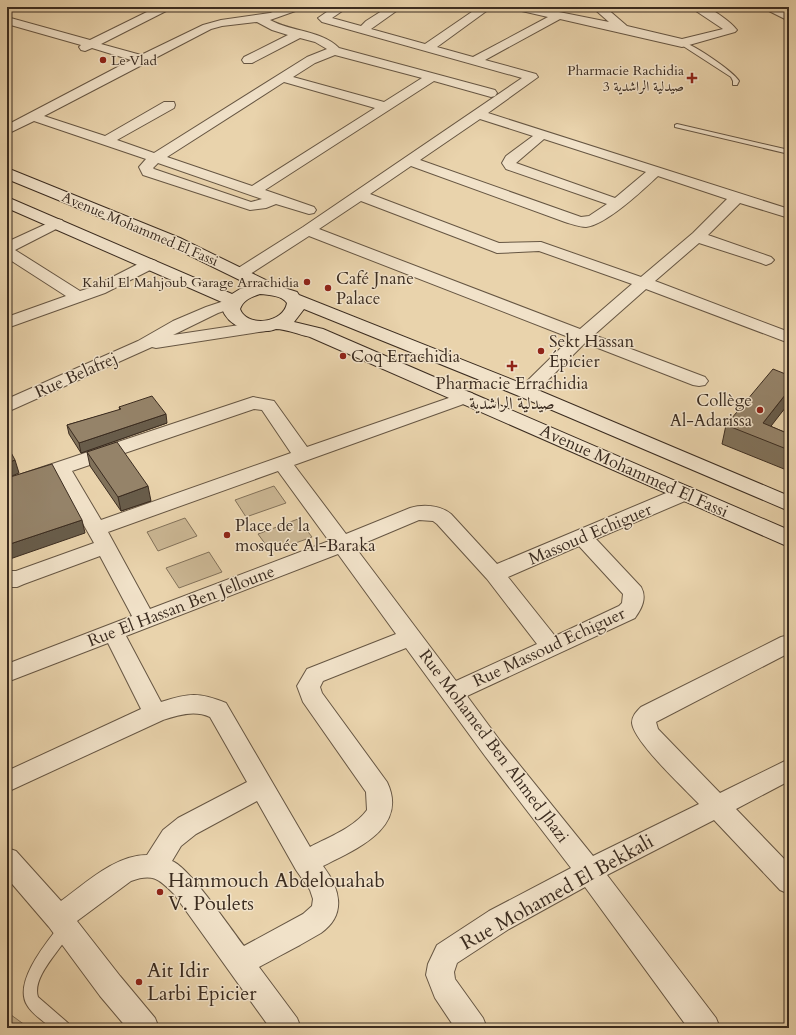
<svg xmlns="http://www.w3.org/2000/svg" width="796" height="1035" viewBox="0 0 796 1035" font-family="Cardo,Amiri,serif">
<rect width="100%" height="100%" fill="#e9d3ac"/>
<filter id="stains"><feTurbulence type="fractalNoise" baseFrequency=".005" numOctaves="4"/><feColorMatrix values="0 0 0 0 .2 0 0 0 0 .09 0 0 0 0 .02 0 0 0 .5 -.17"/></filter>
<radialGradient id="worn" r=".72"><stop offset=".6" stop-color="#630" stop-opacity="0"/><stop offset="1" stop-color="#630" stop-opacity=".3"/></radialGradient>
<path fill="#cbb794" stroke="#83725a" d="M274,486L286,503L246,517L235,500Z
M185,518L197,536L158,551L147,532Z
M298,519L312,537L271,552L258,534Z
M209,552L222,572L179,588L166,568Z
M7,1012L29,1028H7Z"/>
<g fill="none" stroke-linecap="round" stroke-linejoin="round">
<defs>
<path id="lane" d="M680,42C690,41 734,72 739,81L737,85H733V81L731,77L680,44Z
M677,124L789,150V154L675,127V125Z
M65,923L70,925L72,929C64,947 31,976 38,997L68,1023L70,1028H52C43,1021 32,1014 27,1005C13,982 47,942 60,925Z"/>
<path id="street" d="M157,7H172L170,9L101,44L141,55L203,25L221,20L270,13L286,7H303L301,9L270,20C292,32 321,30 339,48L495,90L497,93L495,96L491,97L434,81L265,190L314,207L316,210L314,213L309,214L276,204L266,208L250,210L143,175L139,167L146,159L34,121L7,134V125L131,60L92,48L85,51L81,50L79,47L81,45L7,24V17L90,40ZM257,22L272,30L288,35L244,57L242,60L244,63H252L300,38L315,42L327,49L307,57L154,153L117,140L174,108L175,105L174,102H164L105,136L44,116L211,29L222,26ZM335,55L422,78L384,102L293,77L315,63ZM284,82L375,108L252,186L167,157ZM158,163L262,199L251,202L154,169L153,168Z
M334,7H348L332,18L361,26L366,21L388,7H402L371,29L425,44L479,7H492L437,47L473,57L548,17L513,9L511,7H534L609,22L592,7H605L627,26L682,39L723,29L690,7C694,7 700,6 704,7C713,9 731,22 737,30L735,32L682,47L560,19L485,60L536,74L538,77L488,113L789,209V218L740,203L708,235L771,257L774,260L771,263L766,265L761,263L699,243L655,281L789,332V343L646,289L594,335L705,377L708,381L705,385L699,386L693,385L585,343L532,396L526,397L520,396L517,392L520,388L571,338L309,236L247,276L241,278L235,276L233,273L235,270L303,227L522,78L322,22L318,18ZM480,119L533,136L506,156L502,163L506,169L607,204L589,216L581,217L420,160ZM544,139L646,172L615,198L516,163ZM411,166L565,222C572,224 579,227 586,227C606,225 643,190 658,176L727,199L693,233L641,277L541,242L499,243L370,194ZM361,201L492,251L497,253L539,251L632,284L580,329L319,229Z
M763,7H777L789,13V21L765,9Z
M57,219L62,220L64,223L62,226L15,250L80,291L93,287L144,261L150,259L156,261L158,264L156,267L105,293L7,328V317L66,296L7,258V242Z
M233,298L239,300L241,303L239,306L218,313L173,335L266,321L272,322L274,326L272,330L156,348L152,347L7,412V399L138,341L173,321L206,307Z
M466,392L472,393L475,397L472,401L294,465L346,534L410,508C423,504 440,505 451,514L497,564L678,488L685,486L692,488L695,493L692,498L596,539L641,587C647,598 642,608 635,618L467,696L501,742L593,856L699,804C684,788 634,742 632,723C632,716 636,712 641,707L781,637L789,635V653L656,722L658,729L720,793L789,759V781L736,809L789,864V894L780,890L714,820L607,875L716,1018L720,1028H688L585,887L509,929L457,963L454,972L455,979L483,1018L487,1028H455L435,998L426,975L428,964L437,945L489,911L571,868L485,756L406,648L323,681L320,687L322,693L387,782C409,828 356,849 323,866C339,887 348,914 321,933C314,937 307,941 300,945C286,952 273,960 259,967L297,1018L301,1028H270L174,894C159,879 153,873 131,881L77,921L120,976L155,1018L159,1028H127L100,996L49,927L7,878V848L16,851L61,901C86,883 115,855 147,855L163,830L178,818L247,782L210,717C194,710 179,715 163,720L7,792V771L141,709L108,643L7,682V664L132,616L100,556L24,584L17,587H7V571H16L94,543L56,476L7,492V479L253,397L274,401L307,447ZM254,409L262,410L291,453L101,520L72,471ZM278,471L329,541L150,609L108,532ZM419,520L433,521L437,524L487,579L537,644L456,681L355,547ZM579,546L623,594L622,603L619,606L555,636L508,577ZM338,554L396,634L307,669L297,686L303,702L366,792L367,810C355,827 329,837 310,847L226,703C199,692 189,693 161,702L126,636ZM257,801L296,870L310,890L313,899L312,906L303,914L244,946C230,928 190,868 172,861L181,846L196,834Z"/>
<path id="secondary" d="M7,168L180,238L278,286L297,292L299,295L533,388L789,496V511L519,396L304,309L294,322L323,329L789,530V547L310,337C300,335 286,329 276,329C273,330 270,331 267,331C249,333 229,327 222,309L224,303L7,208V197L232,294L240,289L252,286L168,245L7,179ZM260,294C269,295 281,295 287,303C284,323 247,328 240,309C243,300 251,297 260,294Z"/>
</defs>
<use href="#lane" stroke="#665643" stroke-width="2"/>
<use href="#street" stroke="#665643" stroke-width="2"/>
<use href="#secondary" stroke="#3b2c20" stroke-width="2"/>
<use href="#lane" fill="#f1e2c9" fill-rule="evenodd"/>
<use href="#street" fill="#f1e2c9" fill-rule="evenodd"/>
<use href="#secondary" fill="#f1e2c9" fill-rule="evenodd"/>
</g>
<path fill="#80715a" stroke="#3b2c20" d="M789,374V403L770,426L789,434V471L722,444L726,425Z
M119,407L167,423L81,453L69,434L67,425L120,410Z
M87,452L151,501L121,511L90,466Z"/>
<path fill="#685c4a" stroke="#3b2c20" d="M789,390V403L761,439L763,423Z
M166,414L167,423L81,453L79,443Z
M15,460L19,473L7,478V463Z
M148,486L151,501L121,511L118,497Z
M82,520L85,533L7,560V545Z"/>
<path fill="#958369" stroke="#3b2c20" d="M773,369L788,375L789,374V390L763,423L789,434V450L726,425Z
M152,396L166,414L79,443L67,425L121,409L119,407Z
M117,442L148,486L118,497L87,452Z
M7,445L15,460L7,463Z
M52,464L82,520L7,545V478Z"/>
<g fill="#8f2418" stroke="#f1e2c9" stroke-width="1.5">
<circle cx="103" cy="60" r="4"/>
<path d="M690 72h4v4h4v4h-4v4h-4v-4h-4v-4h4z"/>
<circle cx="307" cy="282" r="4"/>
<circle cx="328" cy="288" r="4"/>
<circle cx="541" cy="351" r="4"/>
<circle cx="343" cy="356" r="4"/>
<path d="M510 360h4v4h4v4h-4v4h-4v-4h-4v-4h4z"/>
<circle cx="760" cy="410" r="4"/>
<circle cx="227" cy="535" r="4"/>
<circle cx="160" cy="892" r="4"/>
<circle cx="139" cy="982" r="4"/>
</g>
<g text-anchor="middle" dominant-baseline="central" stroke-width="3" stroke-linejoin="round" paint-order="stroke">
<g font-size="14" fill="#3b2c20" stroke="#f1e2c9" text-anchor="end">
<text x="111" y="60" text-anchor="start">Le Vlad</text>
<text x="684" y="70">Pharmacie Rachidia<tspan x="684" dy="16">3 صيدلية الراشدية</tspan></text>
<text x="299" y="282">Kahil El Mahjoub Garage Arrachidia</text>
</g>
<g font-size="14" fill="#3b2c20" stroke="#f1e2c9">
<text transform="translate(140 229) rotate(23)">Avenue Mohammed El Fassi</text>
</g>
<g font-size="17" fill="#3b2c20" stroke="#f1e2c9" text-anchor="start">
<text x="336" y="278">Café Jnane<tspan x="336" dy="20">Palace</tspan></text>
<text x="549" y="341">Sekt Hassan<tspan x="549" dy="20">Épicier</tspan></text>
<text x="351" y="356">Coq Errachidia</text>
<text x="512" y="383" text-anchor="middle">Pharmacie Errachidia<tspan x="512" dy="20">صيدلية الراشدية</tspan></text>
<text x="752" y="400" text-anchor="end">Collège<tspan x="752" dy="20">Al-Adarissa</tspan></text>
<text x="235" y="525">Place de la<tspan x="235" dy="20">mosquée Al-Baraka</tspan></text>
</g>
<g font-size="17" fill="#3b2c20" stroke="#f1e2c9">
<text transform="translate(76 375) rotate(-24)">Rue Belafrej</text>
<text transform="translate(634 471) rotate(24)">Avenue Mohammed El Fassi</text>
<text transform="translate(590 534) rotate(-23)">Massoud Echiguer</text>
<text transform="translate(181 606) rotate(-21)">Rue El Hassan Ben Jelloune</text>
<text transform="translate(549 647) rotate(-25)">Rue Massoud Echiguer</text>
<text transform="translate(494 746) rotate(53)">Rue Mohamed Ben Ahmed Jhazi</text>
</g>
<g font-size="20" fill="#3b2c20" stroke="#f1e2c9" text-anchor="start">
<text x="168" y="880">Hammouch Abdelouahab<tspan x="168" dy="23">V. Poulets</tspan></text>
<text x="147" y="970">Ait Idir<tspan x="147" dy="23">Larbi Epicier</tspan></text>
</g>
<g font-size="20" fill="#3b2c20" stroke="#f1e2c9">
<text transform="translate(557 892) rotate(-29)">Rue Mohamed El Bekkali</text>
</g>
</g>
<rect width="796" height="1035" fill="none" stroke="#e9d3ac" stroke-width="24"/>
<rect x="8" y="8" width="780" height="1019" fill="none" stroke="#3b2c20" stroke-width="2"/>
<rect x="12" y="12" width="772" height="1011" fill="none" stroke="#3b2c20"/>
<rect width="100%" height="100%" filter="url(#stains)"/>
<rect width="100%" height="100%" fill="url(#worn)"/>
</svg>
